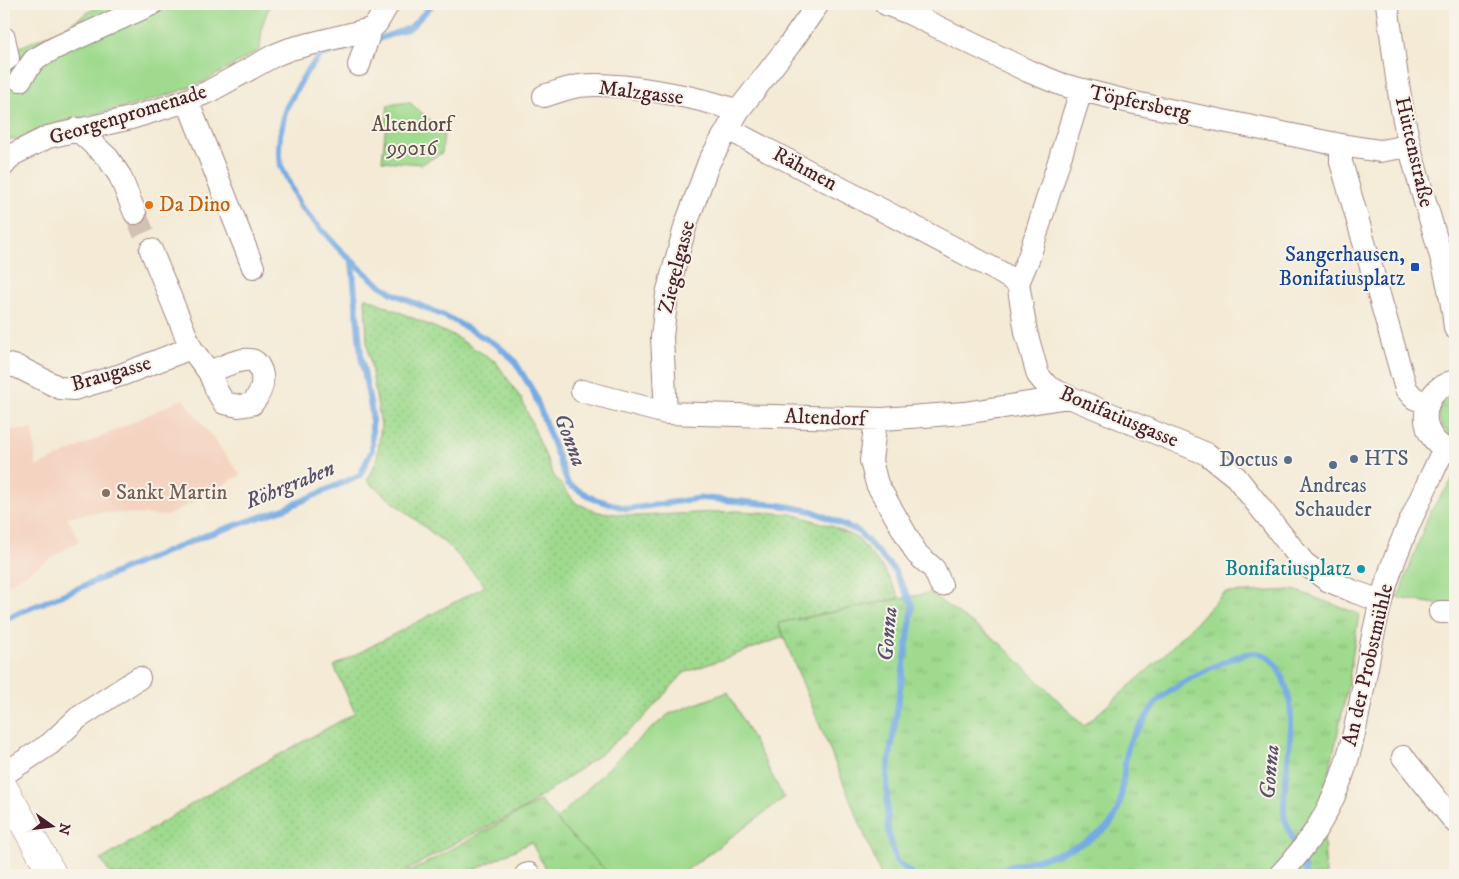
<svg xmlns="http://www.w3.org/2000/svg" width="1459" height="879" viewBox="0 0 1459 879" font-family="'IM FELL DW Pica',serif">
<defs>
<pattern id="grass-tufts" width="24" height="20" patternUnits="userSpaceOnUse" patternTransform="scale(1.25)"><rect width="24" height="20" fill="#9fda8e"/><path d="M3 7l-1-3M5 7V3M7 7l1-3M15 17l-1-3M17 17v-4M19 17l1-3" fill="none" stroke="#8abb7b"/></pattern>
<pattern id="garden-dots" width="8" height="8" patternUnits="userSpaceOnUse" patternTransform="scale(1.25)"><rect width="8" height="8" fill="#9fda8e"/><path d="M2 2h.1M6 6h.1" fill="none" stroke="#8abb7b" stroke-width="1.8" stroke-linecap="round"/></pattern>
</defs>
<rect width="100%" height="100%" fill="#f7f3e8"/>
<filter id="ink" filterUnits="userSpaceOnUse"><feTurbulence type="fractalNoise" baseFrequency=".02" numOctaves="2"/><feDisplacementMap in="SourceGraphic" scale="10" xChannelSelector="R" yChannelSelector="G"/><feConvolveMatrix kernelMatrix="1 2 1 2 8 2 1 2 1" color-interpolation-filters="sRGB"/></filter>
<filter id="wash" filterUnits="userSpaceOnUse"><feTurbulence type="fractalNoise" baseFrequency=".0096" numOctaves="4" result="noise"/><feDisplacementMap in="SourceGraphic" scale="20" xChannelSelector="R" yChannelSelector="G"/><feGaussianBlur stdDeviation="1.12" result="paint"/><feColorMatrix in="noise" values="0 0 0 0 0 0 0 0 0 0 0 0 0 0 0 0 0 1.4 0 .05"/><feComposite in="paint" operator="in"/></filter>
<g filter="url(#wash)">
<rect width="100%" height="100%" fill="#f4ead5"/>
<path fill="#f5d3c1" d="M183,399L241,475L167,516L98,512L67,517L79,541L4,587V430L33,429L36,467Z"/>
<path fill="url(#grass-tufts)" stroke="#747c5c" d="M1455,394V438C1435,428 1432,403 1455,394Z
M1294,590L1359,614L1348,685L1322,806L1326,875H881L778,623L929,593L1001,644L1084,726L1158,661L1224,593Z
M540,801L610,875H549L531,842L464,875H404Z"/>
<path fill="#9fda8e" stroke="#747c5c" d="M101,4H270L262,26L260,50L203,82L177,92L128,107L75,118L44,127L19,139H7L4,131V54L64,28Z
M409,102L444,132L442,153L422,164L382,161L388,105Z
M1455,476V605L1436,604L1398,598L1430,512Z
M728,692L784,798L680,875H610L556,820L633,744L669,714Z"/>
<path fill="url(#garden-dots)" stroke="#747c5c" d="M365,297L454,336L496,362L522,400L554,476L576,503L598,512L636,516L737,511L792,514L832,526L858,539L885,571L900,598L778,623L784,637L684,673L643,718L602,753L524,809L457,842L399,875H111L101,860L213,791L355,713L334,666L485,586L451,548L367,481L377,460L381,425L367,343Z"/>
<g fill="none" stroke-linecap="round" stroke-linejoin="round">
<path stroke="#75aae3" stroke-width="6" d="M373,41L410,28L433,4
M361,44L321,55L307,71L286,108L280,135L279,148L281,166L300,206L340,250L372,279L392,293L451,319L497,345L514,360L534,393L568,484L594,499L628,509L702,498L779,505L812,511L858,531L894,570L913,605L887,776V806L888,831L896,861L913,875
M4,619L204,536L284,509L360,475L372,450V413L361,356L352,262
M1301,857L1306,875
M978,875C1020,862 1069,858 1105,829C1128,811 1120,770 1129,744C1131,737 1137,731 1141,725C1147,717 1152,706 1159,700C1175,684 1220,662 1242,655C1257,650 1268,653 1277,667C1305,711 1282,764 1284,812L1285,820L1297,848"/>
</g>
</g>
<g filter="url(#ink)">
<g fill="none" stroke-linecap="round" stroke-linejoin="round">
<path stroke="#d2c1b3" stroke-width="22" stroke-dasharray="22 11" stroke-linecap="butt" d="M135,213L151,250"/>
<defs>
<path id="minor" d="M886,4L909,13L1028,71L1063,85L1130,102L1341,145L1380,151L1409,146
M1387,4C1394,51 1398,100 1410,147C1424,207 1449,266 1455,328
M4,38L8,58L4,61
M359,65L368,37L367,30
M20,80L34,60L55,48L152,4
M1081,91L1029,257L1018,283L1026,332L1038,375L1048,387L1069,397L1207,454L1236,477L1304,563L1327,580L1355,592L1381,601
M544,96C554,93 564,89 574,87C611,79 702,98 738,111
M187,100L253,267
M77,129L108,158L120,176L135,213
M728,129L998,271L1018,283
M1341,145V162L1406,389L1414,398L1428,404
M4,165L12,155L48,137L131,118L180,103L208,92L275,55L290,49L371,29L377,23L388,4
M151,250L191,348
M4,364L18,367L60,388L74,389L121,375L191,348L209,372L217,391L224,403L239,406L252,404C260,394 265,384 261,371C259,366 257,361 251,360C238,358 221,368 209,372
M1455,381C1416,390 1416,443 1455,452
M582,391L666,413L882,419L964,413L1069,397
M666,413L662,337L667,294L686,224L709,162L738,111L790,44L818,4
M876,419L871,461L877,484L917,554L934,569L941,585
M1440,612H1455
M1403,757L1455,822
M4,774L50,744L78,718L139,678
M526,875L529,874V875
M1280,875C1293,861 1305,846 1315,831C1361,762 1360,675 1382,598C1397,544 1421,499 1444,448"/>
<path id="major" d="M4,788L53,875"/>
</defs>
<use href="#minor" stroke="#9f8480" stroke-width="24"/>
<use href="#major" stroke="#9f8480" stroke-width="29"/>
<use href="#minor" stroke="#fff" stroke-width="22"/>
<use href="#major" stroke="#fff" stroke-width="28"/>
</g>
</g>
<circle fill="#e8710a" stroke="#f7f3e8" stroke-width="2" cx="149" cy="205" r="5"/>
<rect fill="#1a4fb4" stroke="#f7f3e8" stroke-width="2" x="1410" y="262" width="10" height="10" rx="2.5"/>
<g fill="#5c6f8a" stroke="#f7f3e8" stroke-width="2">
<circle cx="1354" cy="459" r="5"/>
<circle cx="1288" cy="460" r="5"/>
<circle cx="1333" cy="465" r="5"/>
</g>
<circle fill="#8d6e63" stroke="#f7f3e8" stroke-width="2" cx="106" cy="493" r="5"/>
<circle fill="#0f9aa8" stroke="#f7f3e8" stroke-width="2" cx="1361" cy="569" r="5"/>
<g text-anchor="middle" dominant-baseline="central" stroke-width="4" stroke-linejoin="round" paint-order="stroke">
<g font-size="21" fill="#4a1f2b" stroke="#f7f3e8">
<text transform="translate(641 93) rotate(7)">Malzgasse</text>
<text transform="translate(1140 103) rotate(12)">Töpfersberg</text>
<text transform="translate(128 115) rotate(-17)">Georgenpromenade</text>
<text transform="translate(1414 152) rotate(77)">Hüttenstraße</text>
<text transform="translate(805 169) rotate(28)">Rähmen</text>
<text transform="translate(677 267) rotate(-76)">Ziegelgasse</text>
<text transform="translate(111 374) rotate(-16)">Braugasse</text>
<text transform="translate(1119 417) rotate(23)">Bonifatiusgasse</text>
<text transform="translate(825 418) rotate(2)">Altendorf</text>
<text transform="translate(1368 665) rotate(-77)">An der Probstmühle</text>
</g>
<g font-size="21" fill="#5f4e44" stroke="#f7f3e8">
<text x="412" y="125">Altendorf<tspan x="412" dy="24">99016</tspan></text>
</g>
<g font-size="21" fill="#c56008" stroke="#f7f3e8" text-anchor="start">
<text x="159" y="205">Da Dino</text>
</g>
<g font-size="21" fill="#164399" stroke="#f7f3e8" text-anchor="end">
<text x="1405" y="255">Sangerhausen,<tspan x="1405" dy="24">Bonifatiusplatz</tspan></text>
</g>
<g font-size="21" fill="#4e5e75" stroke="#f7f3e8" text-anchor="start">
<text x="1364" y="459">HTS</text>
<text x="1278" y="460" text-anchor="end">Doctus</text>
<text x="1333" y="486" text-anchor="middle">Andreas<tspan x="1333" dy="24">Schauder</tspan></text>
</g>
<g font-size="21" fill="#785e54" stroke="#f7f3e8" text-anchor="start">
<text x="116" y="493">Sankt Martin</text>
</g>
<g font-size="21" fill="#0d838f" stroke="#f7f3e8" text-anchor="end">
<text x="1351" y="569">Bonifatiusplatz</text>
</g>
<g font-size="22" font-style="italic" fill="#59506b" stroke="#f7f3e8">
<text transform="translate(570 440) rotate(69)">Gonna</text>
<text transform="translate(290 485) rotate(-22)">Röhrgraben</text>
<text transform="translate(888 634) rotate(-85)">Gonna</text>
<text transform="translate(1270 772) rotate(-85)">Gonna</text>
</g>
</g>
<rect width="1459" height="879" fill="none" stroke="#f7f3e8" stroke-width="20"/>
<g transform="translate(52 826) rotate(104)" stroke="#f7f3e8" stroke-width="4" paint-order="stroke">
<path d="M0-4L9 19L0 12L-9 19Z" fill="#4a1f2b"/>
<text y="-8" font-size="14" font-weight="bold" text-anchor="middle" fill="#4a1f2b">N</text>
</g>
</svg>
